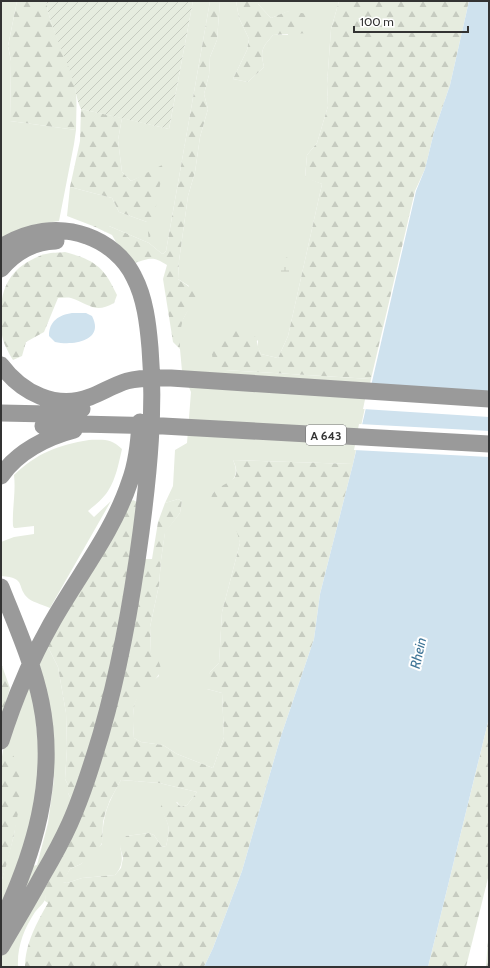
<svg xmlns="http://www.w3.org/2000/svg" width="490" height="968" viewBox="0 0 490 968" font-family="Cabin,sans-serif">
<defs>
<pattern id="forest-firs" width="22" height="20" patternUnits="userSpaceOnUse"><rect width="22" height="20" fill="#e6ecdf"/><path d="M5 1l3.5 6h-7zM16 11l3.5 6h-7z" fill="#c6cbc0"/></pattern>
<pattern id="wetland-marsh" width="20" height="14" patternUnits="userSpaceOnUse"><rect width="20" height="14" fill="#e6ecdf"/><path d="M1 5h8M5 5V1M11 12h8M15 12V8" fill="none" stroke="#c6cbc0"/></pattern>
<pattern id="garden-furrows" width="10" height="10" patternUnits="userSpaceOnUse"><rect width="10" height="10" fill="#e6ecdf"/><path d="M-1 1l2-2M0 10L10 0M9 11l2-2" fill="none" stroke="#c6cbc0"/></pattern>
</defs>
<rect width="100%" height="100%" fill="#fff"/>
<path fill="#e6ecdf" d="M1,1H17L8,46L11,61L10,121L76,130L74,144L59,221L33,225L1,238Z
M193,1H210L166,251L163,254L161,253L149,243L109,226H93L67,216L70,187L112,198L119,212L147,222L149,241L142,176L131,181L122,172L118,140L122,118L169,129Z
M220,1H236L239,18L249,39L247,50L233,79L248,82L264,67C260,50 262,48 273,35H288L289,11L271,18L258,4V1H339L331,29L327,84L328,106L317,143L307,155L305,177L322,184L288,336L278,358L261,354L258,348V340L225,370L371,379L353,464L233,460C242,480 228,484 213,493L228,521L238,532L240,543L222,612L219,663L210,672L207,689L222,693L224,737L213,768L177,754L163,745L141,742L134,738C133,728 132,712 135,702C139,692 151,682 159,676L151,653L150,627L159,585L161,560L165,532L180,513L182,501L178,499L165,503L173,486L175,450L187,443L191,392L182,371L180,349V328L182,321L189,308V286L178,279L179,261L188,196L195,172L200,137L208,109L204,94L209,75L210,57L217,40Z
M89,440C104,440 110,438 122,449C119,462 116,479 108,491C103,499 95,505 88,511L94,517L111,501L50,608C44,605 35,603 29,599C15,587 28,578 1,576V542L14,537L34,534V526L16,528H14L13,526C12,509 16,492 14,475C37,453 58,445 89,440Z
M46,643L58,667L66,713L67,748L65,779L68,785V793L72,801L68,819L18,901L32,866L37,865L48,823L54,779L50,738L35,713L40,761L38,806L1,909V883L14,835L19,798L6,745Z
M121,780L159,783L197,792L187,805L181,807L177,802L161,809C169,825 171,827 166,846L162,847L154,835L149,833L126,836L120,847C123,858 123,866 115,875L82,878L67,883L62,882L70,869L81,864L102,844C103,814 107,805 121,780Z
M47,875C46,883 47,893 45,900C43,904 38,908 35,912C24,929 17,946 18,967H1V951Z"/>
<path fill="url(#forest-firs)" fill-rule="evenodd" d="M17,1H46C50,29 66,53 74,81C78,97 76,114 76,130L10,121L11,61L8,46Z
M210,1H220L217,40L210,57L209,75L204,94L208,109L200,137L195,172L188,196L179,261L178,279L198,293L199,299C181,316 180,324 180,349L173,342L163,279L167,265C153,256 150,258 135,263L116,242L112,235L93,226H109L149,243L147,222L119,212L112,198L70,187L80,141L81,109L122,118L118,140L122,172L131,181L164,164L149,243L161,253L163,254L166,251Z
M236,1H258V4L271,18L288,11L308,14L309,33L273,35C262,48 260,50 264,67L248,82L233,79L247,50L249,39L239,18Z
M339,1H469L450,85L434,132L425,169L415,191L371,379L225,370L217,368C206,351 215,344 228,331L243,330L253,333C258,340 257,347 261,354L278,358L288,336L322,184L305,178L307,155L317,143L328,106L327,84L331,29Z
M65,252C95,260 104,267 117,295L114,303C95,314 89,304 71,298C67,297 62,298 58,298L44,332L26,342L22,356L13,360C1,340 1,335 1,313C1,287 11,269 35,258C38,257 42,254 46,254C52,252 59,253 65,252Z
M233,460L353,464L320,594L314,639L280,739L242,871L213,948L204,967H25C25,944 37,922 48,903L45,901L47,875L62,852L143,559H152L158,522L165,503L178,499L182,501L180,513L165,533L161,560L159,585L150,627L151,653C157,657 158,659 160,665C164,679 140,689 135,703C132,713 133,727 134,738L141,742L163,745L177,754L213,768L224,737L222,693L207,689V679L210,672L219,663L222,612L240,543L237,532L210,501C211,499 212,494 214,492C225,480 244,483 233,460ZM121,780L159,783L197,792L187,805L181,807L173,799C165,799 163,801 160,809C169,825 171,827 166,846L162,847L154,835L149,833L126,836L121,842L120,847L123,858L121,868L115,875L82,878L67,883L63,882L70,869L81,864L95,854L102,843L103,822L105,814L110,800Z
M133,500L137,502V518L102,718L72,801L68,793V785L65,779L67,748L66,713L58,667L46,643L128,503Z
M1,663L10,688L1,720Z
M489,718V874L466,967H428Z
M6,745C11,752 18,761 19,770C24,803 11,851 1,883V763L3,750Z
M489,926V967H486Z"/>
<path fill="url(#wetland-marsh)" d="M287,257L290,264V278L281,277L280,271L281,261Z"/>
<path fill="url(#garden-furrows)" d="M46,1H193L169,129L81,109C76,99 76,90 73,80C65,53 50,29 46,1Z"/>
<path fill="#cfe2ee" d="M469,1H489V718L428,967H204L213,948L242,871L280,739L314,639L320,594L353,464L416,191L425,169L434,132L450,85Z
M72,313H86L92,316C105,341 73,346 55,342L49,336C49,321 59,315 72,313Z"/>
<path fill="#fff" d="M368,385L489,393V417L363,409Z
M359,424L489,431V457L354,450Z"/>
<g fill="none" stroke-linecap="round" stroke-linejoin="round">
<path stroke="#9a9a9a" stroke-width="17" d="M1,247C27,231 58,225 87,236C107,243 125,258 134,277C145,298 148,324 150,348C155,409 149,471 141,532C132,600 120,668 101,734C92,764 83,794 70,823C62,841 52,859 42,876C29,900 15,923 1,947
M1,269C14,253 34,241 56,241
M1,365C22,393 56,410 90,397C103,392 114,385 127,381C141,377 156,378 171,378L489,399
M1,413L49,414L82,409
M43,426L80,424L163,426L489,444
M1,476C17,452 47,437 74,430
M1,587C16,625 33,663 41,702C57,780 34,854 1,923
M1,741C14,700 30,661 51,624C77,577 113,533 130,481C137,462 139,442 140,422"/>
</g>
<g text-anchor="middle" dominant-baseline="central" stroke-width="4" stroke-linejoin="round" paint-order="stroke">
<rect fill="#fff" stroke="#707070" stroke-width="1" x="306" y="425" width="40" height="20" rx="3"/>
<g font-size="12" font-weight="bold" fill="#333">
<text x="326" y="435">A 643</text>
</g>
<g font-size="14" font-style="italic" fill="#3f7597" stroke="#fff">
<text transform="translate(418 653) rotate(-78)">Rhein</text>
</g>
</g>
<rect width="490" height="968" fill="none" stroke="#333333" stroke-width="4"/>
<path d="M354 26v6h114v-6" fill="none" stroke="#333333" stroke-width="2"/>
<text x="360" y="26" font-size="12" fill="#333333" stroke="#ffffff" stroke-width="3" paint-order="stroke">100 m</text>
</svg>
